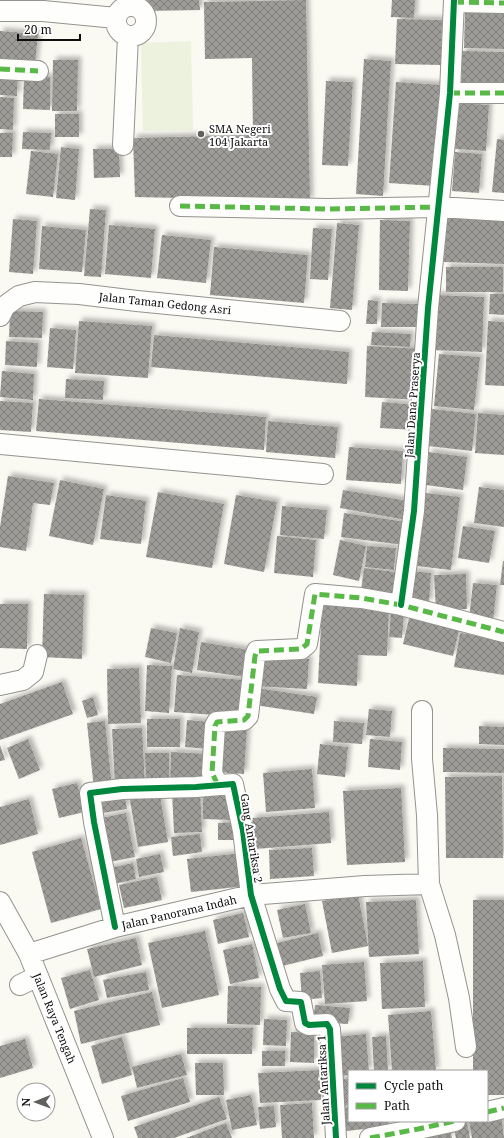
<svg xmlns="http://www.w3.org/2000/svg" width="504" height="1138" viewBox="0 0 504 1138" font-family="'Noto Serif',serif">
<defs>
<pattern id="building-cross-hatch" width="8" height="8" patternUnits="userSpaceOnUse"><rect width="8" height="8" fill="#9e9c98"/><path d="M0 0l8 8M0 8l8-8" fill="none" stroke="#7f7e7a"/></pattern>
<filter id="shadow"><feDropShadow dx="3.5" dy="-3.5" stdDeviation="2" flood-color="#0004"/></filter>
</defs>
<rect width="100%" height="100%" fill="#faf9f2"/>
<path fill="#edf2de" d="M191,41L193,130L143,131L141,43Z"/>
<path fill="url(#building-cross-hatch)" filter="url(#shadow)" d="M144,0H199L200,10L145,11Z
M306,0L310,201L135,197L133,138L253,135L252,58L205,59L204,2Z
M392,0H415L414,18L391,17Z
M465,8L504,9V49L464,48Z
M397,19L442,20L441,65L395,64Z
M0,31L38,34L35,65L0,62Z
M462,51L504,52V92H461Z
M364,59L391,61L383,196L356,194Z
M53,60H78L77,111H52Z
M0,71H18L17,96L0,95Z
M24,76L50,77V110L23,109Z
M326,81L353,82L348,166L322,165Z
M396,82L442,85L435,186L389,183Z
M0,97L14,98L13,130L0,129Z
M458,103L489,105L486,151L455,149Z
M55,114H79V137H55Z
M23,132L51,133L50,150L22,149Z
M0,133H13L12,157H0Z
M497,139L504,140V193L492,192Z
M61,147L79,149L75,200L56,198Z
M93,149H119L120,177L94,178Z
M31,151L58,154L53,197L26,194Z
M455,152L482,154L479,193L452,191Z
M90,209L106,210L101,277L84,276Z
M445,218L504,220V264L444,262Z
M13,219L37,221L33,274L9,272Z
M380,220L410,221L408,291L379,290Z
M337,223L359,225L352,310L330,308Z
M109,225L155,229L151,278L105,274Z
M42,226L86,230L82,272L39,269Z
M313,228L332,229L328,280L310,279Z
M162,235L211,240L206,283L157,278Z
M214,247L308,255L304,303L210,295Z
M446,267H503V292H446Z
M490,294H504V315L489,314Z
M435,295L484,297L482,352L432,350Z
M368,300L378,301L377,324H366Z
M382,303L420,304V327H381Z
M10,311L43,312L42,338L9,337Z
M79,321L152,326L148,378L75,373Z
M488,321L504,322V386L485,385Z
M50,328L76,330L73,369L47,367Z
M372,332L411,334L410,347L371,345Z
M154,335L349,352L347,384L151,367Z
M6,341L38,343L37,367L5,365Z
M367,346L422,349L420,400L365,397Z
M439,354L480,357L474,410L434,406Z
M2,371L34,374L33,400L0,397Z
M66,379L104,381L103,400L65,398Z
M39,399L266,417L264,450L36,431Z
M0,401L33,403L31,432L0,430Z
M382,402L416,405L415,430L380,428Z
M432,409L476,414L472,451L428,446Z
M478,413L504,415V455L475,453Z
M268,421L338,427L335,458L266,452Z
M349,447L403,451L401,484L346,480Z
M429,452L467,457L463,490L426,485Z
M8,476L54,483L50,505L33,503L26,551L0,547V527Z
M60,480L104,489L93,545L49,536Z
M479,487L504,490V527L474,523Z
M343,490L409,501L406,520L340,508Z
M158,492L224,504L212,568L146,557Z
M426,493L460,497L451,570L417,566Z
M106,495L146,501L141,544L100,539Z
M236,495L277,502L264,572L224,564Z
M282,506L327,510L324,539L280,535Z
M344,513L407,522L404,545L341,537Z
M463,526L495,531L489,563L458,558Z
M277,536L316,540L313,577L274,573Z
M340,540L366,546L359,581L333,575Z
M367,546L396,548L394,570L365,567Z
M503,561H504V585H500Z
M364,568L402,573L399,596L361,591Z
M411,571L431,573L429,603L408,601Z
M466,574L467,609L436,611L434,575Z
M473,583L497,585L493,621L469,619Z
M44,594L84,595L82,659L42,657Z
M0,604H28L27,649L0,648Z
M322,605L389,608L387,656L358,655L357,686L318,683Z
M391,611L404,612L402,638L389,637Z
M410,614L460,626L453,656L403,644Z
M151,628L177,633L171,663L145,657Z
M180,628L199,632L192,673L173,669Z
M460,633L504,640V675L454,667Z
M201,642L249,650L245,677L197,670Z
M256,656L309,659L307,689L254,686Z
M147,665L172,666L169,713L145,711Z
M139,668L141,723L108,724L107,669Z
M177,675L245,680L242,717L174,712Z
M62,682L73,714L0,740V704Z
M257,688L317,697L314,714L255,705Z
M93,697L98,715L87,718L82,701Z
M369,709L392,711L390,737L366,735Z
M147,719H180V747H147Z
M187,720L211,722L209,749L185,747Z
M105,721L112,787L94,789L87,723Z
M334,721L364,723L362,744L333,742Z
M479,726L504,727V745L479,744Z
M219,727L247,729L244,774L216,772Z
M142,728L145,786L115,787L112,729Z
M28,739L40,770L19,779L7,748Z
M370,739L402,742L400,770L368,767Z
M320,744L348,747L345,777L317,774Z
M0,745L5,760L0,761Z
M443,748L504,749V773L443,772Z
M171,752L208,754L206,783L170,782Z
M145,753H169V781L146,782Z
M312,769L315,808L266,812L263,773Z
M502,776L503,858H446L445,777Z
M77,783L84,812L59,818L52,789Z
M401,788L405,862L347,865L343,791Z
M159,790L168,842L138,847L129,795Z
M200,790L202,832L174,833L172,792Z
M124,791L127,809L97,814L94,796Z
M203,794H232V820L203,819Z
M29,799L38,834L0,845V807Z
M329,812L331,843L255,849L252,818Z
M126,813L135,857L104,863L96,819Z
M238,822L239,840H218V823Z
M200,834L202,852L173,856L171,837Z
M81,838L101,909L51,923L32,852Z
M312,848L314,876L270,879L269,850Z
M242,853L246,886L191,892L187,859Z
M160,854L164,872L139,877L136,859Z
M133,863L136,879L110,885L106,869Z
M157,877L162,900L124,908L119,885Z
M358,894L368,946L332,953L322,901Z
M416,900L419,954L369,957L366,902Z
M473,900H504V1095H487V1071H473Z
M305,904L311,933L283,938L277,910Z
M243,913L249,937L218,944L213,920Z
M205,931L219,995L162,1008L148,943Z
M318,933L323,956L278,967L273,944Z
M136,938L142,965L94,977L87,949Z
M252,944L259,978L230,984L223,950Z
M423,961L425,1007L382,1009L380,963Z
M364,962L367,1001L325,1004L322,965Z
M90,970L99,1000L70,1009L61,978Z
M320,971L322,998L302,1000L300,973Z
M146,972L149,990L107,998L103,980Z
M228,986L261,987L260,1025L227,1024Z
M152,992L160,1025L81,1044L74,1011Z
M315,1005L350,1008L348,1024L313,1022Z
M431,1011L436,1071H392L388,1015Z
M264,1019L287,1020L286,1046L263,1045Z
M187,1028H253L252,1054H187Z
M291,1032L314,1033V1063L290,1062Z
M366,1034L369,1071H349V1075L335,1077L332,1037Z
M386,1036L388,1071H374L372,1037Z
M122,1037L132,1075L102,1084L91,1046Z
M25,1039L33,1068L0,1078V1046Z
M262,1051H285V1066H262Z
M181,1054L187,1075L137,1088L132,1067Z
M195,1063H223L224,1095H196Z
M320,1070L321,1100L260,1103L258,1073Z
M183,1078L190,1102L128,1121L121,1096Z
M349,1079V1105L338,1107L335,1080Z
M251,1095L257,1125L232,1130L226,1100Z
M219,1097L227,1119L174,1138H138L134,1127Z
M312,1103L314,1138H282L280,1105Z
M274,1106L276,1127L260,1129L258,1107Z
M349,1107V1121H388L389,1126L338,1132L335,1109Z
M501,1113L504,1138H472L469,1121H487Z
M467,1122L470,1138H456L453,1125Z
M226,1123L232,1138H186Z
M449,1125L452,1138H428L426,1130Z"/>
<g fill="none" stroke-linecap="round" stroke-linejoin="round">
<defs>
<path id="minor" d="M454,2L504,3
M116 21a15 15 0 1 1 30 0a15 15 0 1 1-30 0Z
M0,11H43L116,18
M0,69L38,71
M450,93H504
M123,145L128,36
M180,206L328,209L439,207L504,211
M0,316L5,306L19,296L35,292L79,294L137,301L340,321
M0,444L323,474
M401,605L414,511L428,308L450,93L454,0
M0,685L23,680L33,672L37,655
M422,711V759L427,815L429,884L445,935L459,998L466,1047
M216,785V781L212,773L215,726L217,722L244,720L248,716L255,656L257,651L301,649L307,644L315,594L361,598L401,605L504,632
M0,902L29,954L103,1138
M115,927L94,822L90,793L122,789L196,787L233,784L243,831L251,895L280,989L286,1001L301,1002L305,1023L309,1025L327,1024L330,1029L336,1138
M29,954L115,927L251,895L365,886L429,884
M20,985L38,976
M487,1112L504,1108
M370,1138L418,1129L455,1121"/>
</defs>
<use href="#minor" stroke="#949390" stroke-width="22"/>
<use href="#minor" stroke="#fefefd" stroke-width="20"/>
<path stroke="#58b947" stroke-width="5" stroke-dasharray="10 5" stroke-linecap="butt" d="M454,2L504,3
M0,69L38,71
M450,93H504
M180,206L328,209L439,207
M216,785V781L212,773L215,726L217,722L244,720L248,716L255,656L257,651L301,649L307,644L315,594L361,598L401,605L504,632
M487,1112L504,1108
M370,1138L418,1129L455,1121"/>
<defs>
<path id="cycleway" d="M401,605L414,511L428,308L450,93L454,0
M115,927L94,822L90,793L122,789L196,787L233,784L243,831L251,895L280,989L286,1001L301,1002L305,1023L309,1025L327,1024L330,1029L336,1138"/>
</defs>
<use href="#cycleway" stroke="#fff" stroke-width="8"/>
<use href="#cycleway" stroke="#00873e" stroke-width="6"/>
</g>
<circle fill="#60605d" stroke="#fff" stroke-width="1.5" cx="201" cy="134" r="4"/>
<g text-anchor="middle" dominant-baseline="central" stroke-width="4" stroke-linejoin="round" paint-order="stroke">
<g font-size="11" fill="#0d0d0d" stroke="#fff" text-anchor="start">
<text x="209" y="128">SMA Negeri<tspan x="209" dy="13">104 Jakarta</tspan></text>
</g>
<g font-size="11" fill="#0d0d0d" stroke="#fff">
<text transform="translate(165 303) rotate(6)">Jalan Taman Gedong Asri</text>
<text transform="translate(412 405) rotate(-86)">Jalan Dana Praserya</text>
<text transform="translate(252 838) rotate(81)">Gang Antariksa 2</text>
<text transform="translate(179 912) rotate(-13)">Jalan Panorama Indah</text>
<text transform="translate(55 1018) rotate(68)">Jalan Raya Tengah</text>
<text transform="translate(323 1080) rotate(-93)">Jalan Antariksa 1</text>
</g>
</g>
<rect x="348" y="1070" width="140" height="52" fill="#ffffff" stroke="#9e9e9e"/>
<rect x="356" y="1083" width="20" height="6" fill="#00873e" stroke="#9e9e9e"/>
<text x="384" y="1090" font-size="12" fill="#0d0d0d">Cycle path</text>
<rect x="356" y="1103" width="20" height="6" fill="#58b947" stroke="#9e9e9e"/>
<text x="384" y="1110" font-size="12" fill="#0d0d0d">Path</text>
<g transform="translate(36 1102) rotate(269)"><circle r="19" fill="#ffffff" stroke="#9e9e9e"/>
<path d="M0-3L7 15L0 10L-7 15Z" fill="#60605d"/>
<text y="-6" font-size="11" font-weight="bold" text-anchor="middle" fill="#0d0d0d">N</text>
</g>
<path d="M18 34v6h62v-6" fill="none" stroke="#0d0d0d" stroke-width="2"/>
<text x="24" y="34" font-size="12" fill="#0d0d0d" stroke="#ffffff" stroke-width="3" paint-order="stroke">20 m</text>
</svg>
